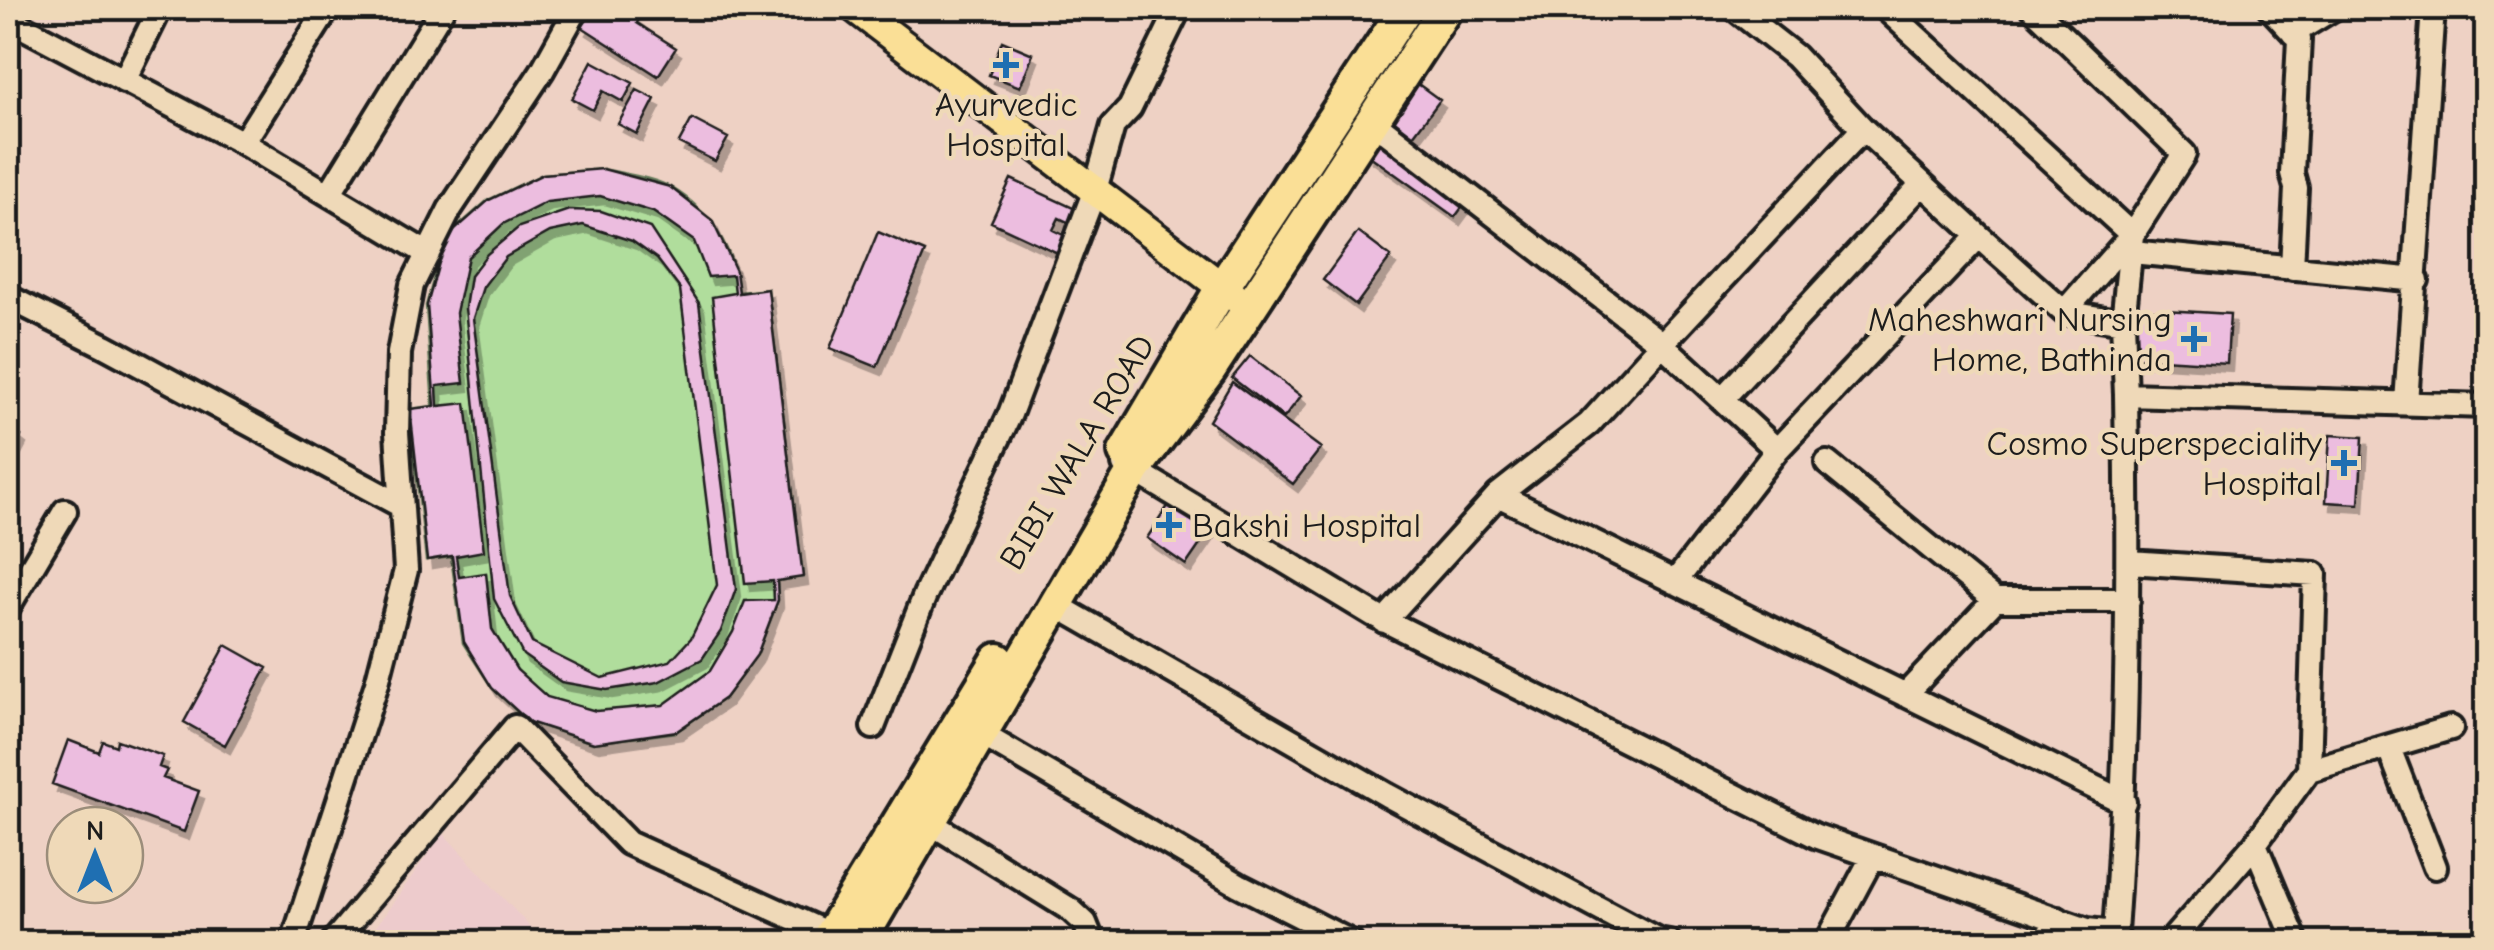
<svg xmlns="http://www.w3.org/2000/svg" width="2494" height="950" viewBox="0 0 2494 950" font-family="'Comic Neue',sans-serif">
<defs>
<filter id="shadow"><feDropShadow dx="5" dy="8" stdDeviation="0" flood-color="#0004"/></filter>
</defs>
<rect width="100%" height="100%" fill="#eed1c4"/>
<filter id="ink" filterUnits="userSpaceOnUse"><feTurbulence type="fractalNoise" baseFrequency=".01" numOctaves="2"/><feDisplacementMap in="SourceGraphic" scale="20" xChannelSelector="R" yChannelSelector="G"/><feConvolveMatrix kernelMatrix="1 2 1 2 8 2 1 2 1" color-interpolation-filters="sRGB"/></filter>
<g filter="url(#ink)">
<path fill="#edcbcc" d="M443,833L544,942H365Z"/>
<path fill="#b0dd9c" stroke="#667c5c" stroke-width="2.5" d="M603,169C624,174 653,177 672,188C711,211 733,249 739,292L768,289L803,577L777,581L778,600L757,655L725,698L676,732L593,743L528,722L492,688L463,643L451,557L426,560L409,409L433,406L426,306L445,238L488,200L543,174Z"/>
<path fill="#ecbddf" stroke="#1c1c1c" stroke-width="2.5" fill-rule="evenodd" filter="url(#shadow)" d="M595,8H620L627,11L639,19L637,23L676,48L658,76L582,27Z
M1002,41L1033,54L1020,87L989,75Z
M592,61L633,83L623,102L603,91L593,110L572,99Z
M1418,84L1440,100L1413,136L1391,120Z
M637,90L655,99L637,134L618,124Z
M692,119L728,138L715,161L679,143Z
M1378,139L1466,202L1455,217L1367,154Z
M603,169L670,187L712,220L736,271L739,293L768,289L803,577L777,581L778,600L757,655L725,698L677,731L594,743L529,722L492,688L464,642L452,556L427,560L410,409L435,406L427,305L446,238L489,200L543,174ZM600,196L653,212L694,241L708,277L733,275L735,293L712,297L745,583L773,581L774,600L745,601L733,632L710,671L663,705L596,711L547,697L517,670L492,629L486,573L459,577L456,556L484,551L466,403L438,406L437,386L464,383L456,313L468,257L503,224L547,202Z
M1011,179L1082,212L1076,226L1059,218L1053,230L1070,238L1062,255L991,222Z
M569,210L601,211L650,228L699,303L736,589L721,631L702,659L658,682L607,690L561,682L523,655L494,599L465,308L470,276L487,254L519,227ZM583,225L632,241L657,259L680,289L717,585L691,638L670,661L602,678L532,643L510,596L473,318L483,287L506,257L550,232Z
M878,232L925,252L877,367L830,348Z
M1358,232L1391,257L1356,305L1323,280Z
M2131,308L2230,314L2227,363L2128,357Z
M1250,356L1301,396L1284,418L1232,378Z
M1232,382L1321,448L1293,484L1209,421Z
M8,426L21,436L8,461Z
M2330,435L2363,437L2359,504L2326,502Z
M1170,503L1210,530L1186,565L1147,538Z
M226,645L267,668L225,745L184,722Z
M68,740L99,752L103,741L116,746L117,740L163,756L159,767L167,770L163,778L199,791L184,832L52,784Z"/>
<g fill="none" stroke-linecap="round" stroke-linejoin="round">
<defs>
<path id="minor" d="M1734,8L1795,56L1863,129L1979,236
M1885,8L2132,235L2123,322
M2033,8L2184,154L2132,235L2064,312
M2270,8L2299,39L2292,173L2296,188L2292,268
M8,19L243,143L428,254
M2293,33L2334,8
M124,81L160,8
M1372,121L1662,344L1863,129
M243,143L328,8
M329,194L443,8
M2132,252L2417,280
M8,297L105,346L400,505
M1722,399L1921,185
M2406,403L2433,8
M1827,463L1995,600
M1124,464L1374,615L1816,836L2087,930L2115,933
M2129,562L2315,574L2309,771
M1675,582L1777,450
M1056,605L1387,795L1658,940L1669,942
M8,607L65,511
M1384,621L1498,495
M1905,695L1995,600H2128
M873,727L925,595L1010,414L1095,190L1113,126L1130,108L1179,8
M981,734L1239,885L1351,942
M2389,748L2435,867
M2124,802L1498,495L1589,424L1662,344L1777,450L1979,236L2064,312L2123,322L2126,395
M929,822L1071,910L1085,923L1091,938L1087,942
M2255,844L2296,942
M293,942L377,683L406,570L397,432L399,353L412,285L450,209L542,71L577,8
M333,942L515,727L628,843L840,939
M1827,942L1873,856
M2044,942L2058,919
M2120,942L2115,933C2128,754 2129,575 2126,395L2486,406
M2170,942L2255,844L2309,770L2451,728"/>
<path id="major" d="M855,8L1236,298"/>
<path id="highway" d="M1125,452L1222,288L1406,8
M826,942L998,660
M859,942L1135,469L1209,370L1446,8"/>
</defs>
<use href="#minor" stroke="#1c1c1c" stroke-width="30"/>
<use href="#major" stroke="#1c1c1c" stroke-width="35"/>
<use href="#highway" stroke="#1c1c1c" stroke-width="40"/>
<use href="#minor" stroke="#efd9b8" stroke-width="22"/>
<use href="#major" stroke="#fadf96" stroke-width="28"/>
<use href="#highway" stroke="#fadf96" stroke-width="32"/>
</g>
</g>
<g fill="#1f6fb2" stroke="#efd9b8" stroke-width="4">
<path d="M1001 50h10v10h10v10h-10v10h-10v-10h-10v-10h10z"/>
<path d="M2189 324h10v10h10v10h-10v10h-10v-10h-10v-10h10z"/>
<path d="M2339 448h10v10h10v10h-10v10h-10v-10h-10v-10h10z"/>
<path d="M1164 510h10v10h10v10h-10v10h-10v-10h-10v-10h10z"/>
</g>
<g text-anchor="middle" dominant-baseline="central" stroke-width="9" stroke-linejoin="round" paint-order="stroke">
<g font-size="35" fill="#1c1c1c" stroke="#efd9b8" text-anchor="end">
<text x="1006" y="104" text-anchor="middle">Ayurvedic<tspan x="1006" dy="40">Hospital</tspan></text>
<text x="2172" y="319">Maheshwari Nursing<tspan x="2172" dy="40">Home, Bathinda</tspan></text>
<text x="2322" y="443">Cosmo Superspeciality<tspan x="2322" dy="40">Hospital</tspan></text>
<text x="1192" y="525" text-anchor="start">Bakshi Hospital</text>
</g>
<g font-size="35" fill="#1c1c1c" stroke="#efd9b8">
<text transform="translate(1077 452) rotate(-59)">BIBI WALA ROAD</text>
</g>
</g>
<rect width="2494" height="950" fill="none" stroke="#efd9b8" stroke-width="40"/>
<rect x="20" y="20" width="2454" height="910" fill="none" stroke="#1c1c1c" stroke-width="4" filter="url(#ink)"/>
<g transform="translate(95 855)"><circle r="48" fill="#efd9b8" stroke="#9b8d7a" stroke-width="2.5"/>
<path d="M0-8L18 38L0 25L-18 38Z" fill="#1f6fb2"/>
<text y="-15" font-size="28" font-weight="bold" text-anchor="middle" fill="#1c1c1c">N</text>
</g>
</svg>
